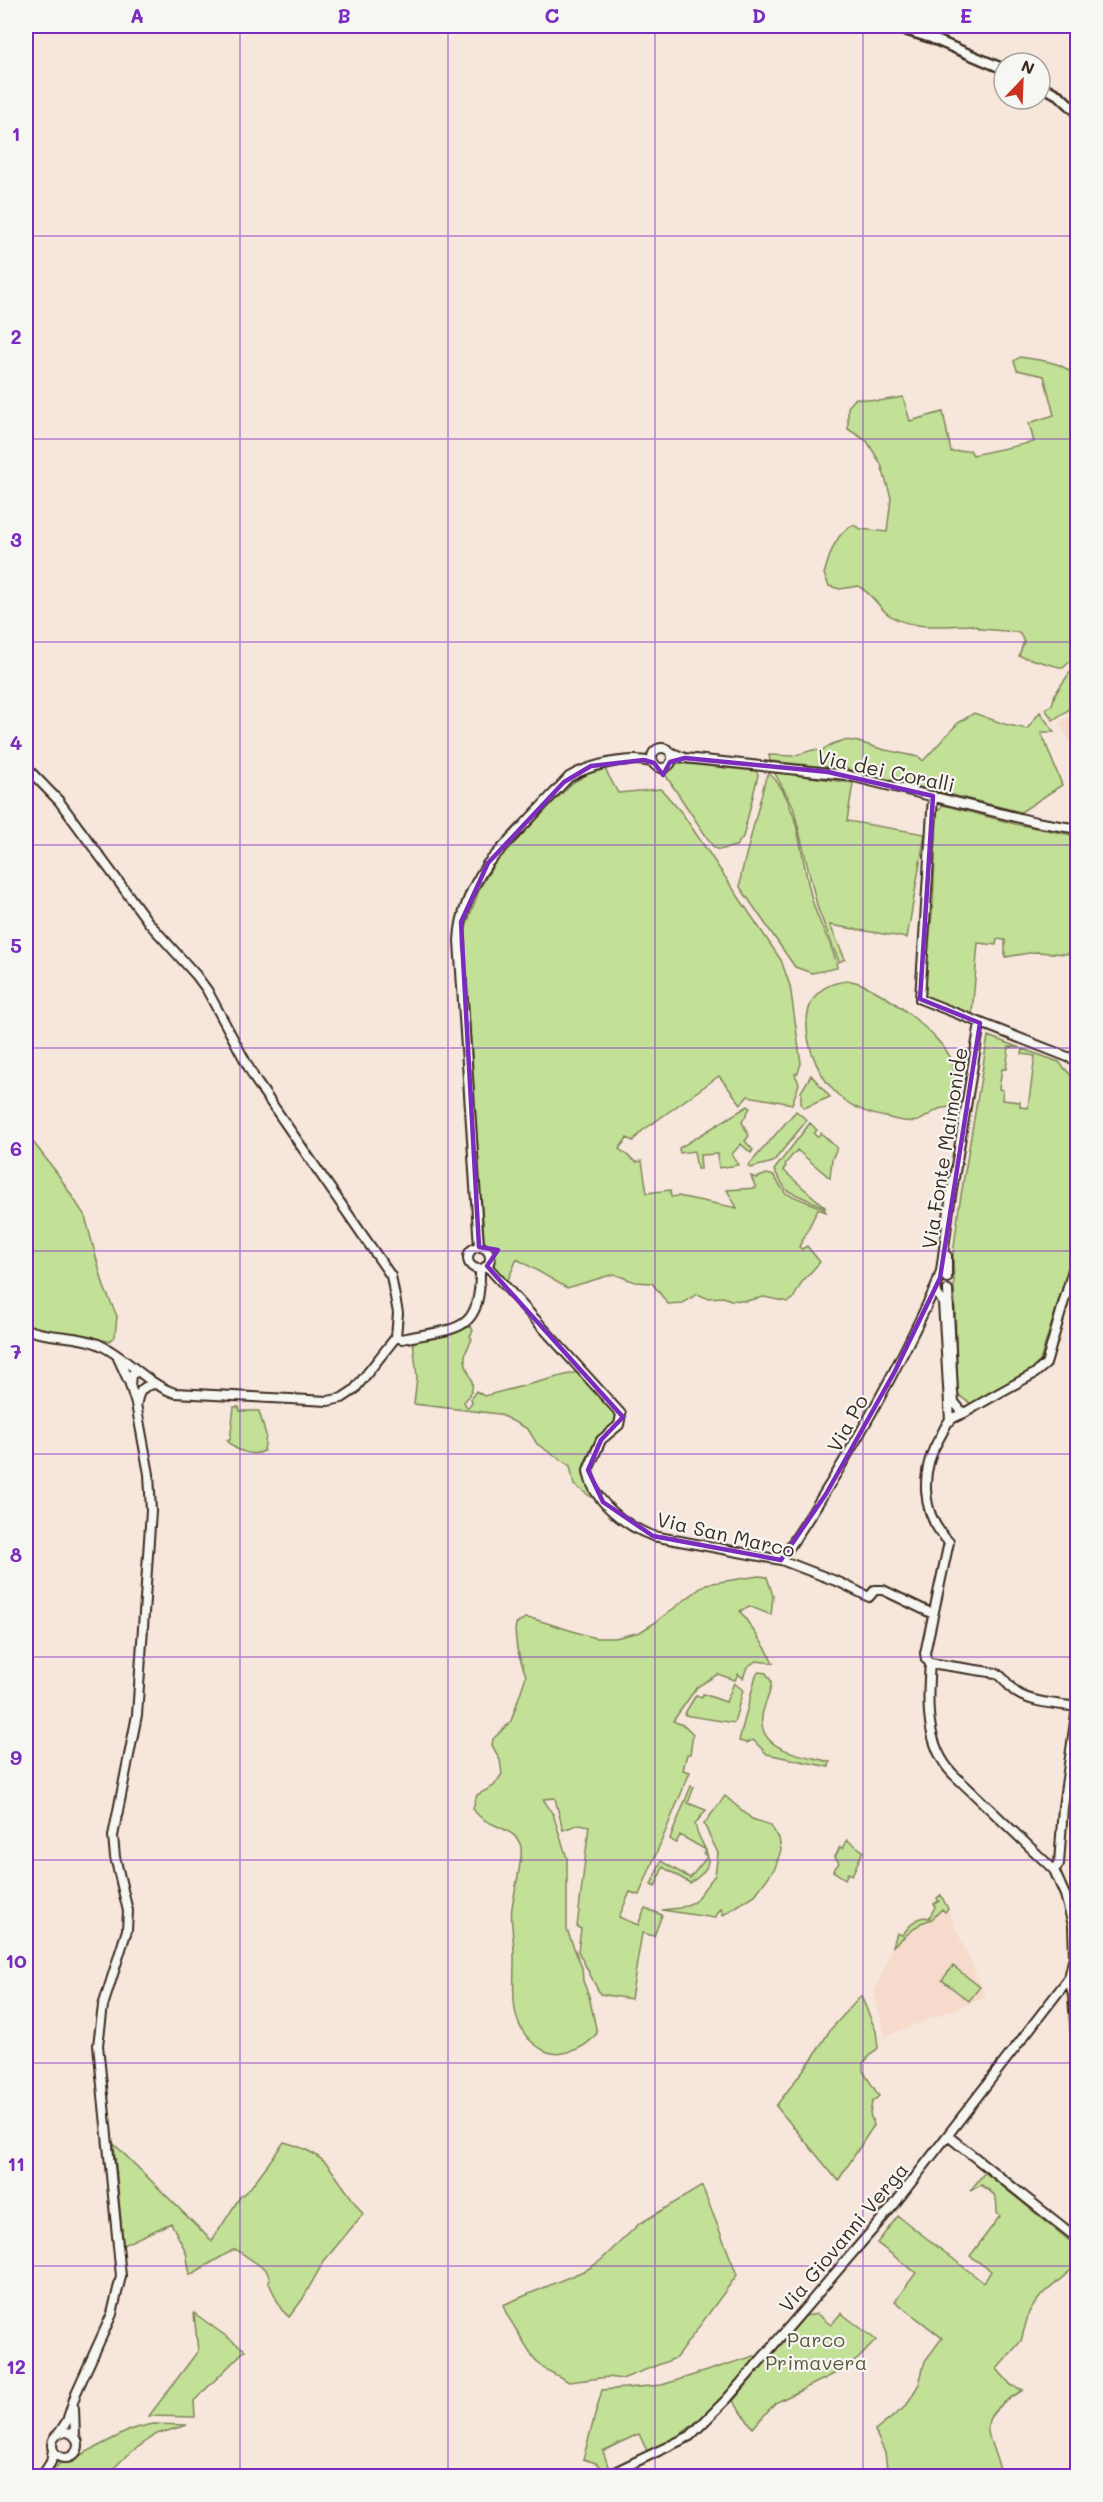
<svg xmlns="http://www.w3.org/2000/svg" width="1103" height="2502" viewBox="0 0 1103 2502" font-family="Mali,sans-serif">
<rect width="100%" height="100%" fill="#f6e6dc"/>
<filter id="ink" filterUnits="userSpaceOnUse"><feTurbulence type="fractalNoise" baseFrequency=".0167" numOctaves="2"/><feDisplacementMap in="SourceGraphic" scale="12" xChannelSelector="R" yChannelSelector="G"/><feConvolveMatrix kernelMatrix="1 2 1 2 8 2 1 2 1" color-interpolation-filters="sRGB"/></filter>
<g filter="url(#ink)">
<path fill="#f6dbcc" d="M1077,711L1078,751L1076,752L1059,723Z
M941,1895L986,1997L886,2036L874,1995L897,1933L902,1935L914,1920L924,1917L930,1918L935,1907L932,1901Z"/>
<path fill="#c3e097" stroke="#7f855a" stroke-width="1.5" d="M1020,357C1041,361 1068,360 1077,382V655L1063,668L1019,656L1024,641L1020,634L1016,632L982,629L973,625C948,625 912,631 889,615C878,607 872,593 858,586L840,589L829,586L824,574C829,557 835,533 853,525L861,529L887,532L891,498L881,464L867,441L848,429V407L856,398L879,401L903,397L910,421L943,412L951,452L970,450L973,455L1034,442L1029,423L1054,415L1044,376L1017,370L1014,361Z
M1077,662V682L1072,686L1077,695V704L1053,720L1045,709L1052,705L1055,694Z
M1040,712L1054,732H1041L1062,785L1021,812L847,769L770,761L769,755L793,756L813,750L821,751C846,732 859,743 885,750C896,752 908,755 919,757L923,761L958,723L974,713L1004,724L1027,729Z
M678,763L756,771L758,775L743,837L736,846L719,850L714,848L666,776L667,770Z
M605,769L618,793L661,789L682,813L781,960L790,986L801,1063L798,1073L795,1074L799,1084L792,1104L748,1096L741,1104L719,1076L642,1131L633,1141L627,1138L619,1149L636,1162L642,1161L647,1193L670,1190L671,1197L678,1196L737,1208L727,1190L756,1188L751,1176L756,1178L767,1174L774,1176L785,1193L824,1209L826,1212L818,1209L799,1247L802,1249L807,1246L820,1262L802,1282L793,1299L788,1302L764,1297L746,1301L731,1300L723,1297L707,1298L697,1294L683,1303L668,1304L652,1283L635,1282L614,1274L567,1288L517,1259L507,1282L494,1268L493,1252L484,1241L465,949L466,928L471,912L480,888L494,864L572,783L591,772Z
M774,772L853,783L847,821L925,834L907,938L830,925L845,959L839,962L818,909L793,806Z
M769,773C803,804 800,870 816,912C822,930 835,949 837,968L812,973L795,967L740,887L741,875L766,777Z
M943,805L1015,824L1077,836V950H1070L1067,954L1036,952L1005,957V940L997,939L996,945L978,943L972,1015L924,996L933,904L937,811Z
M851,981C878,985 946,1038 953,1064C956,1076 950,1088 953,1099L950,1106C948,1108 945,1108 942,1108C934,1110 926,1118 918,1121C908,1123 896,1120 886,1117C868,1114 850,1106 837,1094C804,1062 785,983 851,981Z
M988,1036L1020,1048L1009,1047L1006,1069H1002L999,1089L1003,1090L1002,1100L1020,1102V1107L1028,1108L1035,1056L1022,1054L1023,1049L1059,1062L1076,1081L1078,1160L1075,1171L1077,1240L1040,1361L1027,1374L973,1405L962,1398L958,1393L953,1255L959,1207Z
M811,1075L830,1097L804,1108L801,1104V1092Z
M748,1106L750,1108L742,1122L749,1136L745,1141L753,1150L751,1153L741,1144L732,1154L738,1165L719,1168L718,1154L700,1155L701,1169H697L694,1151L680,1153L679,1148Z
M796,1111L807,1120L773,1162L750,1168L748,1166Z
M810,1123L817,1130L814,1134L817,1137L821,1133L837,1148L832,1159L830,1178L797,1150L785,1164L786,1166L783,1170L826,1208L786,1190L774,1170Z
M26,1133L57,1173L85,1216L104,1287L117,1316L115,1336L109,1341L43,1331L26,1324Z
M471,1326L473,1331L470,1336L472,1339C470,1344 465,1351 465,1357C464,1376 483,1381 464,1402L466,1406L469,1407L472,1403L471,1398L476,1391L484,1396L581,1371L614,1410L617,1421L597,1437L584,1464L583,1474L597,1501L574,1485L570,1466L537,1444L528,1429L499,1414L414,1404L417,1377L413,1341L445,1336Z
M234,1407H239L240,1411H259L266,1435L264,1451C253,1457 234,1451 227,1440H230Z
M759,1576L767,1577L773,1596L771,1615L749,1606L740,1611L767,1650L773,1663L756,1661L747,1667L743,1678L738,1674L735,1680L718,1674L697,1687L673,1721L685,1726L693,1734L690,1754H687L683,1770L690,1772L639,1895L630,1892L619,1917L638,1925L645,1908L662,1915L654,1936L642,1933L631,1999L600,1994L578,1951L581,1929L577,1927L589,1826L580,1824L563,1830L555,1798L543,1799L553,1814L567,1858V1930L582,1968L583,1981L589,1996L597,2033C589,2044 576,2051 563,2053C554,2055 544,2052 537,2046C506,2025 515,1985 514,1953C514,1938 510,1922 512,1907C514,1894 523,1858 521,1847C516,1825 482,1828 473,1808L477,1795L494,1786L502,1774L500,1760L492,1745L493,1739L511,1721L526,1676L517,1649L515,1631L516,1624L525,1618L534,1619L595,1638H615L640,1632L653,1624L706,1584Z
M759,1672L766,1673L771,1681C772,1694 763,1704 762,1717C758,1752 805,1755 830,1762L829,1767L767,1754L753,1740L746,1743L739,1741L756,1675Z
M734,1683L743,1690L734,1723L684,1715L696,1695L702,1697L703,1694L726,1702Z
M691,1786L694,1787L688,1803L706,1810L695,1824C699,1848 725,1861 690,1883L663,1867L655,1887L651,1885L661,1861L690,1878L707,1857L704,1854L706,1850L680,1835L676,1843L670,1839Z
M725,1796L752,1819L770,1825L779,1838L781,1850L775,1868L755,1895L723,1915L721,1908L715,1918L662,1910L680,1908L694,1902L715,1875L718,1853L704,1824Z
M847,1840L863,1851L852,1875L848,1873L845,1879L833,1871L839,1863L835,1857L840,1847L843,1849Z
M941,1895L948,1909L945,1912L942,1909L932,1919L921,1923L893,1946L897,1933L902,1935C910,1926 917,1914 929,1918L935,1907L934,1904L939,1901L937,1898Z
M953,1966L980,1987L969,2001L942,1980Z
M861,1996L876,2031L878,2048L863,2063V2071L879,2096L872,2102L870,2114L874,2125L838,2181L776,2106L814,2056L830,2030Z
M284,2142C302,2147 314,2152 328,2165L363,2214L324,2261L302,2300L289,2317L281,2309L268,2281L270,2279L266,2270L237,2250H233L190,2275L186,2252L171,2223L123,2245L114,2144L212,2241L240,2197L251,2187Z
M985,2172L1077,2247V2270L1070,2271L1040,2297L1029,2312L1021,2341L997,2369L1011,2385L1023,2390C971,2422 988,2427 1002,2476H888L885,2453L875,2431L906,2406L919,2384L925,2361L942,2338L895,2301L916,2273L877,2243L898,2216L984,2283L991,2271L970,2256L1000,2216L997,2213C997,2196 997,2195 981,2185L970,2191Z
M702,2186L737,2275L676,2358L622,2379L608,2377L569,2382L543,2368L533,2357L507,2315L503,2305L588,2269L600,2261L639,2224Z
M194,2313L245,2350L194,2401L195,2417L149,2416L198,2351Z
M841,2313L876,2340L859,2358L842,2370L775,2403L753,2428L733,2401L805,2316L817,2314L831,2325Z
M754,2356L758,2357C725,2395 695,2432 648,2453L639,2434L636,2435L603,2451L609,2469L604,2471L596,2463L583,2459L602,2390L662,2385Z
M153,2424L187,2425L157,2434L127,2455L107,2475L48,2476L60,2463L69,2461L132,2429Z"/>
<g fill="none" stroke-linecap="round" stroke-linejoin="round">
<defs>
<path id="tertiary" d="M652 758a10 10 0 1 1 20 0a10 10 0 1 1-20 0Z
M670,752L685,758L846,775L1036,822L1078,829
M26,767L59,801L149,923L196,975L207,990L256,1081L391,1276L398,1313L396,1337L354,1390L342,1398L328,1401L175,1393C146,1384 126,1356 98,1344C74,1334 49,1339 26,1329
M933,796L920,999L1078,1061
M479,1247L459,941C460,913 472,886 488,863L569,777C589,765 631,755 654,763
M468 1258a11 11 0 1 1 22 0a11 11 0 1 1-22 0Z
M487,1266L621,1414L619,1425L601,1440L588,1470C591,1500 627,1527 653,1536L781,1560L841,1583L869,1597L875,1590H883L933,1614
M947,1278V1256
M948,1290L953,1393L954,1402L963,1413
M396,1337L402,1339C457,1327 481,1335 480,1269
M118,1358L129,1382
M137,1402C139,1390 144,1385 156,1384
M950,1421L943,1302L937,1294L936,1286L941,1271L950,1202L980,1023
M781,1560C840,1473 891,1383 935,1288
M930,1663L996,1673C1005,1677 1008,1687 1017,1693C1032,1703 1059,1704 1078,1707
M1054,1870L1059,1864L1063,1807L1077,1707
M1069,1978L1073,1995L1078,2066
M948,2136L1078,2239
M74,2408L75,2437
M52 2445a13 13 0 1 1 26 0a13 13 0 1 1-26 0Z
M59,2433L67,2421L76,2393L112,2314L121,2276L98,2045L103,2006L127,1930L128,1911L115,1857L113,1836L137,1715L151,1511L149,1474L136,1404L130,1385L131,1375L138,1371
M42,2476L51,2462L53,2450
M606,2476L690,2436L727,2399L893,2206L1069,1978L1074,1956L1073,1925L1065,1895L1054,1870L953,1774C925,1745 927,1701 930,1663L926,1659L925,1653L949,1542C920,1514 920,1470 940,1437C943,1432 946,1424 949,1421C953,1417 961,1415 966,1412C988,1399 1011,1386 1034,1374L1046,1364L1078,1252"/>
<path id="secondary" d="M892,26L931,38L1004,69
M1040,85L1060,96L1078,113"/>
</defs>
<use href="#tertiary" stroke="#3b2a1e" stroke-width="12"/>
<use href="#secondary" stroke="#3b2a1e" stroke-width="13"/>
<use href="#tertiary" stroke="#f6f6f2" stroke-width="8"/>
<use href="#secondary" stroke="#f6f6f2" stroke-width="8"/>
</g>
</g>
<path fill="none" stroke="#7b2cbf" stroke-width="4.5" stroke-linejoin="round" d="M685,758L828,772L933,796L920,999L980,1023L940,1278L895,1371L826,1494L781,1560L653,1536L603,1502L588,1470L601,1440L623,1417L487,1266L498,1250L479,1247L461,922L488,863L564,782L591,766L644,760L654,763L663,775L670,762Z"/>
<path fill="none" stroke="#7b2cbf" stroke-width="1.5" stroke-opacity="0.55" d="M240,26V2476M448,26V2476M655,26V2476M863,26V2476M26,236H1078M26,439H1078M26,642H1078M26,845H1078M26,1048H1078M26,1251H1078M26,1454H1078M26,1657H1078M26,1860H1078M26,2063H1078M26,2266H1078"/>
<g text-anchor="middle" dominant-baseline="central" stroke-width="4.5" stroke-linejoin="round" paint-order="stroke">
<g font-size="20" fill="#3b2a1e" stroke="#f6f6f2">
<text transform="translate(886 770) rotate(12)">Via dei Coralli</text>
<text transform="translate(944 1148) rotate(-81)">Via Fonte Maimonide</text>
<text transform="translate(847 1423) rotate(-61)">Via Po</text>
<text transform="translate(726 1534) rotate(13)">Via San Marco</text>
<text transform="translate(843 2237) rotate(-50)">Via Giovanni Verga</text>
</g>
<g font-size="20" fill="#5d583c" stroke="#f6f6f2">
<text x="816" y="2339">Parco<tspan x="816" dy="23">Primavera</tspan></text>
</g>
</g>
<rect width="1103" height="2502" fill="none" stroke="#f6f6f2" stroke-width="66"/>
<g transform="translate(1022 81) rotate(23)"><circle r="28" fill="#f6f6f2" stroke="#aba49d" stroke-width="1.5"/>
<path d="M0-4.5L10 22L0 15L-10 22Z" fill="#c8321e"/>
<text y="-9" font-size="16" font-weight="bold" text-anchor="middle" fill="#3b2a1e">N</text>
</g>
<rect x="33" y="33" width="1037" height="2436" fill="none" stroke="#7b2cbf" stroke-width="2"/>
<g font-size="20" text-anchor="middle" font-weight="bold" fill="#7b2cbf">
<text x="137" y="23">A</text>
<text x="344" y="23">B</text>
<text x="552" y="23">C</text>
<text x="759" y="23">D</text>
<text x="966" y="23">E</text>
<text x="16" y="141">1</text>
<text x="16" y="344">2</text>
<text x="16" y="547">3</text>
<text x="16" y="750">4</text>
<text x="16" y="953">5</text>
<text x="16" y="1156">6</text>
<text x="16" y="1359">7</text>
<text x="16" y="1562">8</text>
<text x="16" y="1765">9</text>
<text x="16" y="1968">10</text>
<text x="16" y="2171">11</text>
<text x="16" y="2374">12</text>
</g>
</svg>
